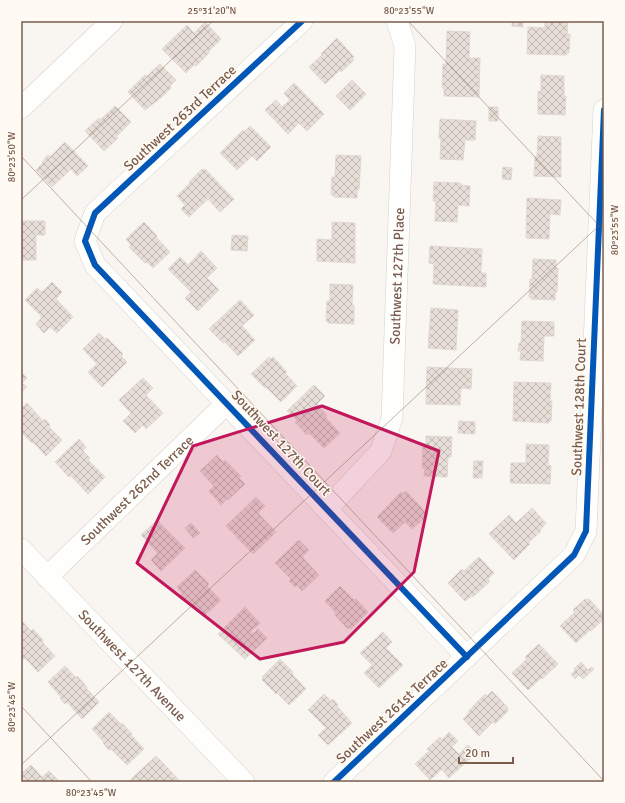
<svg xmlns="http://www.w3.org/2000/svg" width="625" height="803" viewBox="0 0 625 803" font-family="Signika,sans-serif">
<defs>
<pattern id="building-cross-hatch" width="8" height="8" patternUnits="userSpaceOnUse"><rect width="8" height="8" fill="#e6ded7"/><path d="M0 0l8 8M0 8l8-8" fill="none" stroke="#bfb7b1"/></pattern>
</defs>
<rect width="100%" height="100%" fill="#f9f5f0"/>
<path fill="url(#building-cross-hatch)" stroke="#e2d8d2" d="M512,21H523V27L512,26Z
M545,21H568L567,34H570L569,53H567L566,55L527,54L528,27L545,28Z
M205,22L221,39L208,52L209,53L196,66L194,65L186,73L162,49L187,25L194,33Z
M447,31L470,32L469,58H480L479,97L444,96V88H442L443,64H446Z
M337,38L354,57L352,58L354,60L341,72L340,70L325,84L309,67L322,55L321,54Z
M160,64L176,80L170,86L171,88L163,96L145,110L128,92L145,75L147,76Z
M541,75L564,76V96H566L565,115L538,114V91L541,92Z
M352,80L366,94L350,110L336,96Z
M294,83L324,114L307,131L299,123L288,134L265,110L276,100L282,107L290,100L284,93Z
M115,106L131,122L116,137L118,138L104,151L85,131L99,118L100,120Z
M489,107H498V121H489Z
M440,119L476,121L475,140H465L463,160L440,159L441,139L439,138Z
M250,126L271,147L257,161L252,156L237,170L220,153L243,130L244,132Z
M538,136L561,137V177L534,176L535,157L537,156Z
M65,142L88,166L77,176L71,169L52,187L36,170L43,163L42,162L48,155L50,157Z
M336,155L361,156L359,190H357V198L334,197V195H331L332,177H335Z
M503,167L512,168L511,180L502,179Z
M202,169L204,170L205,169L234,199L220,212L208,199L189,217L181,209L185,205L177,196L190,183L189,182Z
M434,182L461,183V185L470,186L469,206L458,205L457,222L435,221L436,201H433Z
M527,198L561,200L560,215L550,214L549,239L526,238Z
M21,221H45V235H36V260H21Z
M144,222L157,236L156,237L170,252L153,268L147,262L145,263L129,247L131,245L126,239Z
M332,222L355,223V263L317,261V239L332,240Z
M232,235L248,236L247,251L231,250Z
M430,246L482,249L481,273H486V287L433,284L434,264L429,263Z
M201,251L217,268L207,278L219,290L198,311L185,298L191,292L168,269L180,257L188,265Z
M533,259L556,260V268H558L557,292H555V300L531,299V297H529L530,279H532Z
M52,282L62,292L56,299L73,317L57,333L50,327L44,333L36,324L42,317L25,300L37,288L42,292Z
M330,284L353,285L352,305H354V324L328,323V321H326L327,301H330Z
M240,300L254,315L242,326L255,340L238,356L225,342L223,343L209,329Z
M431,308L458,310L456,350L428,348Z
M522,321L554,322V336H544L543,361L520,360L521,351H518L519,343H521Z
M99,333L105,339L107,338L123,354L121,356L127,362L102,387L88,372L97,364L83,349Z
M269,357L271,359L273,357L287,372L285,373L297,386L281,402L266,387L265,388L251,374Z
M427,367L472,369L471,389L461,388L460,405L426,404Z
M21,372L27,378L22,383L27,387L21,392Z
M143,378L153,388L146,395L163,413L146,429L143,425L135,433L123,421L131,413L119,400Z
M514,382L551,383L550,401H552L551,421H549V423L513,421Z
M314,385L325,396L317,404L327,416L325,417L340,433L324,448L309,433L307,435L295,422L297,420L287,411Z
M27,403L43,421L45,419L50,425L49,427L62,440L46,456L33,442L32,443L21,432V409Z
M459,421L475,422V434L458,433Z
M426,436L452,437L451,457H448L447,477L424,476L425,468H422L423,444H426Z
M79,439L86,447L83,451L90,458L88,460L105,477L88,494L70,475L69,477L55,462Z
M526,444L549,445L548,465L551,466L550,484L510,483L511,463H526Z
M217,455L223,462L225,460L241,476L239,478L245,484L228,500L227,499L221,505L209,491L214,486L200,471Z
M474,461H483L482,478H473Z
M406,491L428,515L412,529L405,522L393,533L377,517L401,492L402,494Z
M256,497L265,506L258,513L276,532L253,554L226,526Z
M532,508L546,523L540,530L541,531L528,543L530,544L514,560L489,534L509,515L516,523Z
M157,520L185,548L161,571L151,560L158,553L141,535Z
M191,523L200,533L193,538L185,528Z
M299,540L309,550L302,557L319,575L302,591L297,585L295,587L289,581L291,579L275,563Z
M479,557L494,573L488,579L490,581L473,597L472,596L465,601L448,583L462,569L464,571Z
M195,570L209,584L207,586L221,600L204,616L199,610L197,612L181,595L182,593L177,587Z
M340,586L354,600L356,599L368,612L351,629L349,627L348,629L335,615L336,613L325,601Z
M585,599L587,600L589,599L604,615V619L591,631L590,630L576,643L560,626L575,612L573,610Z
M245,607L260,623L250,632L253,634L258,629L267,638L245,659L218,634Z
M21,620L31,631L33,629L43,640L42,642L55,656L38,672L25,658L23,660L21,658Z
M383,632L392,642L386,648L403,665L379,688L364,673L372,665L360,653Z
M539,644L558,664L542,679L541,678L528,690L512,673L527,659L525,657Z
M280,659L293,672L292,674L306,689L289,705L277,693L276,694L262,680L263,678L262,677Z
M581,662L588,670L591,667L594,669L583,679L579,675L575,679L571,674L575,671L574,669Z
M65,666L76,678L77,676L87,687L86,688L99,702L82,719L67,702L65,704L60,698L61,697L48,682Z
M492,691L508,708L507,709L508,711L495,724L493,722L479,736L463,719L469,713L468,712L476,703L485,694L487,696Z
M324,694L331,701L333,699L338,705L337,706L352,723L328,745L318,735L326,728L308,710Z
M109,712L121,724L122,723L132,734L131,735L144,749L127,765L111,749L109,750L103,743L104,742L92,729Z
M449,732L458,741L452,747L459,754L468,745L476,753L449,778L442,769L430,780L415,764L429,751L427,749L440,737L442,740Z
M156,756L181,782H134L131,779Z
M31,765L42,777L49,771L60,782H21V774Z"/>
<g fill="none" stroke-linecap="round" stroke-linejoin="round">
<defs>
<g id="minor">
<path d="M302,21L95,213L85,241L95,265L467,657"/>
<path d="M21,108L112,21"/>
<path id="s1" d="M327,509L381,451L392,418L405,46L397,21"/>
<path id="s2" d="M21,549L244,782"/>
<path id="s3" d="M47,577L227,403"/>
<path d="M334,782L574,555L586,531L604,110"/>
</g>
</defs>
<use href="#minor" stroke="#d7d1cb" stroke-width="22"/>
<use href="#minor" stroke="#fefefd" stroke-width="21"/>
<defs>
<path id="cycleway" d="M302,21L95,213L85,241L95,265L467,657
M334,782L574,555L586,531L604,110"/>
</defs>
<use href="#cycleway" stroke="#fffaf3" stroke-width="8"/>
<use href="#cycleway" stroke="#0057b8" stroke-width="6"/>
</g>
<path fill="#c2185b" fill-opacity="0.2" stroke="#c2185b" stroke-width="3" stroke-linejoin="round" d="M322,406L439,451L414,572L344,642L260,659L137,563L193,446Z"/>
<path fill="none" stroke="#7a5c4d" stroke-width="1" stroke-opacity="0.45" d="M408,21L604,231M21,156L604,781M21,200L213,21M21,706L92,782M21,765L604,221"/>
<g text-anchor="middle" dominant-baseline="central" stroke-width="3" stroke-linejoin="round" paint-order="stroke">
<g font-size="14" fill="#7a5c4d" stroke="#fffaf3">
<text transform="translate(180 118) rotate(-43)">Southwest 263rd Terrace</text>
<text stroke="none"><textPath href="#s1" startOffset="256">Southwest 127th Place</textPath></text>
<text transform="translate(579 407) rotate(-88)">Southwest 128th Court</text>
<text transform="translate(281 443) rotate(47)">Southwest 127th Court</text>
<text stroke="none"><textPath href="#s3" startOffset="125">Southwest 262nd Terrace</textPath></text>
<text stroke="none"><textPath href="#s2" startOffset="161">Southwest 127th Avenue</textPath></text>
<text transform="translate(392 711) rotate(-43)">Southwest 261st Terrace</text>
</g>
</g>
<rect width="625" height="803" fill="none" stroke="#fffaf3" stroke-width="44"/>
<path d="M459 757v6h54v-6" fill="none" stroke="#7a5c4d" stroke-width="2"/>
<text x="465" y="757" font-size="12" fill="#7a5c4d" stroke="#fffaf3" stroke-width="3" paint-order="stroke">20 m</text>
<rect x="22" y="22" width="581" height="759" fill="none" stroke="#7a5c4d" stroke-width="1.5"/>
<g font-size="10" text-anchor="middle" fill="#7a5c4d">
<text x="212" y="14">25°31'20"N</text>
<text x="409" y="14">80°23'55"W</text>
<text transform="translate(11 157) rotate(-90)" y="4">80°23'50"W</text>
<text transform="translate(614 230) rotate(-90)" y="4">80°23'55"W</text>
<text transform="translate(11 707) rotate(-90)" y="4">80°23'45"W</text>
<text x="91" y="796">80°23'45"W</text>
</g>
</svg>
